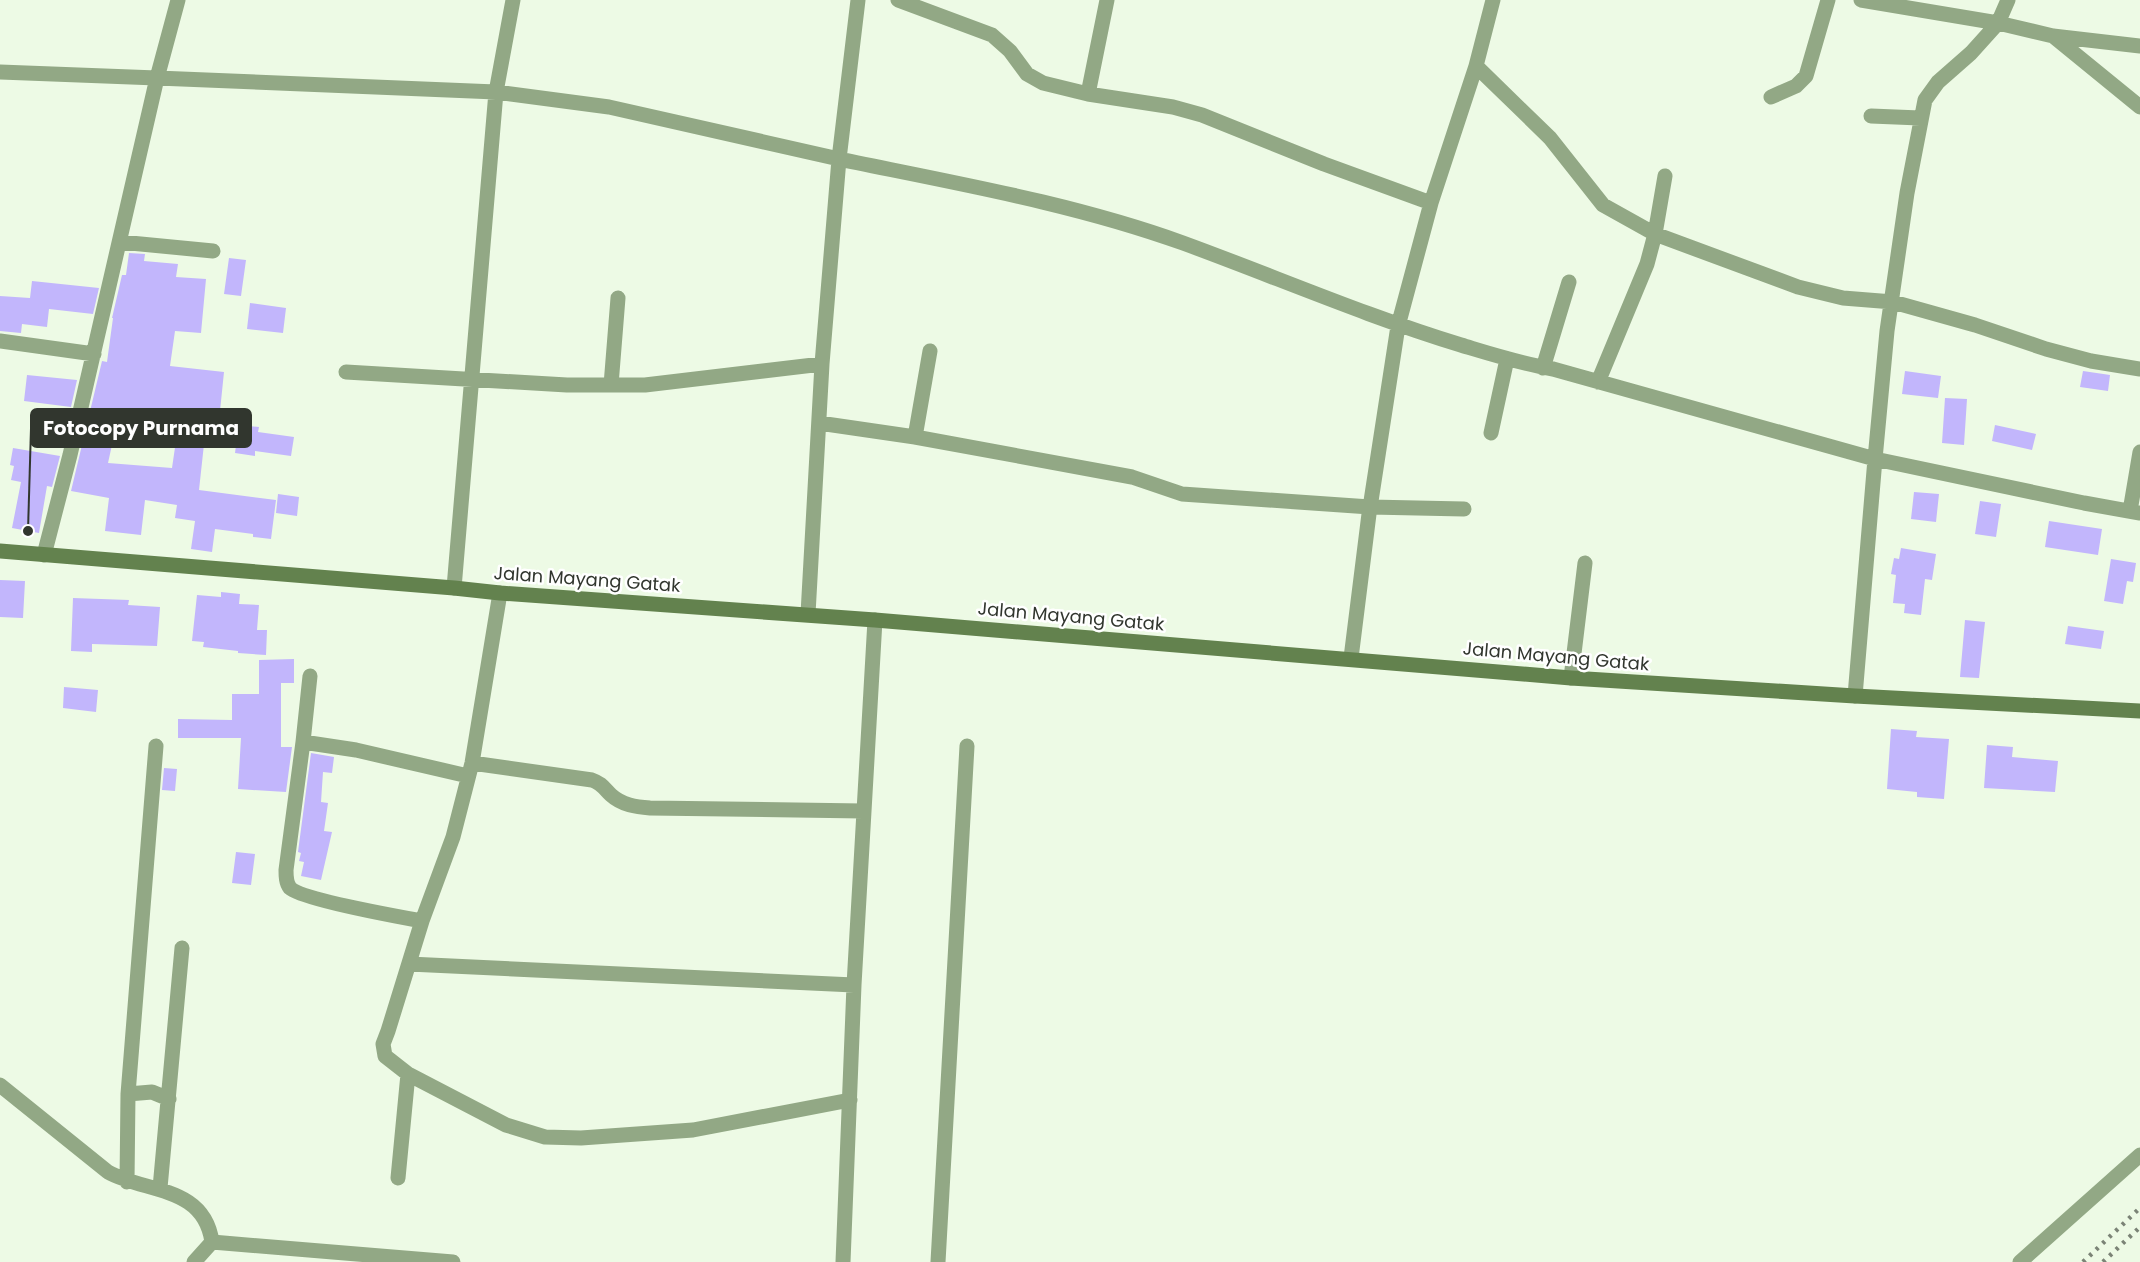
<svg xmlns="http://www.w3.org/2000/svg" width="2140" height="1262" viewBox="0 0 2140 1262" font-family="Poppins,sans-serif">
<rect width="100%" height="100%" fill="#edfae5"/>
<path fill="#c2b6fc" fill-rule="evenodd" d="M129,253L145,254L144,261L178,264L176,277L206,279L201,333L175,331L170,366L224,372L220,411L249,415L248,426L259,427L258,432L294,437L291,456L255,451V456L235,453L237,438L205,435L199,490L276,500L271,539L253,537V534L215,529L212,552L191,549L195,521L175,518L177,505L145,500L141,535L105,531L109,498L71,491L102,361L107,362L113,318H112L122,275H126ZM120,420L178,427L172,468L108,463L117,422L119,423Z
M229,258L246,260L241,296L224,294Z
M32,281L99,288L93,314L49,309L47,327L22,324L21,333L0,331V296L30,298Z
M250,303L286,308L283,333L247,329Z
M1905,371L1941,376L1938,398L1902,394Z
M2083,371L2110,375L2108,391L2080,387Z
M27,375L77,380L71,407L24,401Z
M1945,398L1967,399L1964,445L1942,443Z
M1995,425L2036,434L2032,450L1992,441Z
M13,448L60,456L52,487L47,486L39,533L12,528L21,482L11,480L14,466L10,465Z
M1914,492L1939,494L1936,522L1911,519Z
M278,494L299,497L297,516L276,513Z
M1980,501L2001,504L1996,537L1975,534Z
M2049,521L2102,529L2098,555L2045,547Z
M1901,548L1936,554L1932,580L1925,579L1921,615L1904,613L1905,604L1893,603L1896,575L1891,574L1894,558L1899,559Z
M2111,559L2136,563L2133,582L2127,581L2123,604L2104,601Z
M0,580L25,581L23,618L0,617Z
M221,592L240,594L239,604L259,605L257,630H267L266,655L238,653V651L203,647L204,642L192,641L197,595L221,597Z
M73,598L129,600L128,605L160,607L157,646L92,644V652L71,651Z
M1965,620L1985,622L1979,678L1960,677Z
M2068,626L2104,631L2101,649L2065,644Z
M294,659V683H281V747H292L286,792L238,789L241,738H178V719L232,720V694H259V660Z
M64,687L98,690L96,712L63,708Z
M1891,729L1917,731L1916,737L1949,739L1944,799L1917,797V792L1887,789Z
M1987,745L2013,747L2012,757L2058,761L2055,792L1984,788Z
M311,753L334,757L332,773L323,772L321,802L328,803L324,831L332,832L321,880L301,876L304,862L299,861L301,853L298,852Z
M164,768L177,769L175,791L162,790Z
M236,852L255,854L251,885L232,883Z"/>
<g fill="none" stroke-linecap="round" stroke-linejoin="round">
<path stroke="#92a885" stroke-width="15" d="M898,0L992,35L1010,51L1027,74L1043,83L1088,94L1173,107L1202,115L1324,164L1431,203L1398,326L1369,514L1351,658
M2008,0L1998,23L2053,36L2140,46
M2053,36L2140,107
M1476,66L1550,138L1603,205L1655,234L1647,264L1598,382
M0,72L157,78L178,0
M1088,94L1107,0
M1771,97L1796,86L1806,76L1828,0
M1871,116L1920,118
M1665,176L1655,234L1798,287L1843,298L1893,302L1975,325L2046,349L2091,361L2140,369
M1431,203L1476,66L1493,0
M120,242L213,251
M0,341L94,354
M1543,368L1569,282
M346,372L567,385H645L822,364
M611,385L618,298
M819,423L915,437L1132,477L1182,494L1370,507L1464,509
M1491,433L1507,359
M915,437L930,351
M2130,511L2140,452
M44,555L70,455L157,78L496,92L609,107L839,159L858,0
M454,588L496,92L513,0
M500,593L472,763L453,837L422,921L388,1031L383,1044L385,1056L408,1074L506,1125L545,1137L581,1138L693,1130L850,1100
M808,614L822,364L839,159C954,183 1072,203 1183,243C1276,277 1366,316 1461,345C1491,354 1522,364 1553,369L1875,459L1887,331L1907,193L1925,100L1938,82L1971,53L1998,23L1861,0
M1571,678L1585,563
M1855,696L1875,459L2084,503L2140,513
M303,742L310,676
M472,763L592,780C601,783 604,788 611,795C622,805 636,807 650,808L863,811
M422,921C400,917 301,899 290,888C286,883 286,876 286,870L303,742L356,750L468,776
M409,964L854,985
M0,1085L108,1172C145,1193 204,1185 212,1242L453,1262
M128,1094L152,1092L169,1099
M398,1178L408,1074
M127,1182L128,1094L156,746
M160,1188L182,948
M194,1262L212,1242
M843,1262L854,985L875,620
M938,1262L967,746
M2020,1262L2140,1155"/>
<path stroke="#63824e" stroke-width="15" d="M0,551L454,588L500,593L875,620L1571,678L1855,696L2140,711"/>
<path stroke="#7b8376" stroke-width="4.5" stroke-dasharray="3 6" stroke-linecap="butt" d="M2083,1262L2140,1208
M2103,1262L2140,1227"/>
</g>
<g text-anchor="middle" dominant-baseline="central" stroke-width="5" stroke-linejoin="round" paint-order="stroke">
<g font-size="18" fill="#31362e" stroke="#fff">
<text transform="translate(587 579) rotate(4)">Jalan Mayang Gatak</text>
<text transform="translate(1071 616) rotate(5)">Jalan Mayang Gatak</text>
<text transform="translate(1556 656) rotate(5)">Jalan Mayang Gatak</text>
</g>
</g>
<path fill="none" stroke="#31362e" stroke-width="2" d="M28 531L31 428"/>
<circle fill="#31362e" stroke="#fff" stroke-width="2" cx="28" cy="531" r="6"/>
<rect fill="#31362e" stroke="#31362e" stroke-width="2" x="31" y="409" width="220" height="38" rx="6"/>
<g font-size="20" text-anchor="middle" font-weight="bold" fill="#fff">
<text x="141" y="435">Fotocopy Purnama</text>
</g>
</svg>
